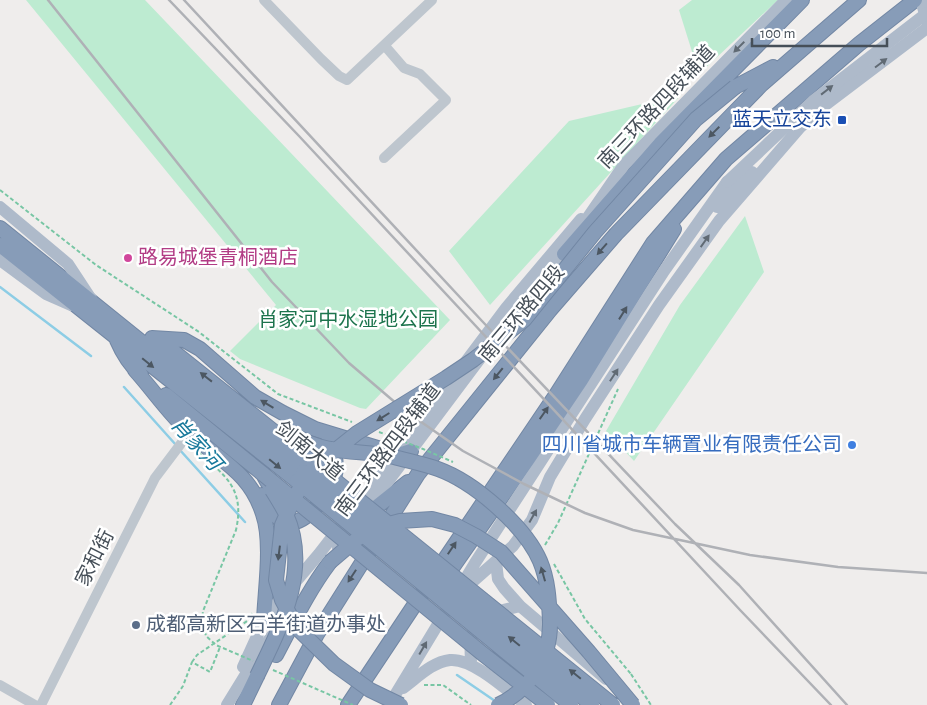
<svg xmlns="http://www.w3.org/2000/svg" width="927" height="705" viewBox="0 0 927 705" font-family="'Alegreya Sans','Noto Sans SC',sans-serif">
<rect width="100%" height="100%" fill="#efedec"/>
<path fill="#bdebd1" d="M26,0H145L450,320L366,409L360,408L240,359L230,351L276,305Z
M692,0H778L699,74L679,10Z
M681,95L490,305L449,251L569,121Z
M745,216L764,272L634,461L606,431L680,305Z"/>
<g fill="none" stroke-linecap="round" stroke-linejoin="round">
<path stroke="#8dcde5" stroke-width="2.5" d="M0,287L91,356
M124,387L176,445
M179,449L245,522
M457,675L495,701"/>
<defs>
<path id="highway" d="M735,87L773,67
M0,228L303,472
M0,245L297,481
M564,254L660,144L802,0
M152,338L184,340L200,349L255,397L283,413L315,429L384,450L402,454L411,451
M155,339L174,352L312,462
M117,340C123,354 130,365 141,375
M135,370C153,390 170,415 190,433C220,461 250,472 263,514C273,543 265,590 264,621
M166,395L263,474L268,483
M262,495C267,503 275,519 285,522C307,529 335,486 336,468C336,459 333,449 327,443
M364,517L408,482
M443,581L528,459L581,380L674,229
M276,655C293,623 308,591 330,562
M243,705L257,676
M279,705L317,634L418,474L550,310L616,234L761,85L859,0
M348,705L441,565L556,395L653,243L726,159L859,44L915,0"/>
</defs>
<use href="#highway" stroke="#7287a4" stroke-width="16"/>
<path stroke="#78c6a4" stroke-width="2" stroke-dasharray="4 2.5" stroke-linecap="butt" d="M0,190L96,265L199,332L278,394L352,422
M545,545L558,523L618,389
M192,662L197,655L250,619L252,613
M631,674L651,705
M424,685H443L471,705
M170,705L183,686L192,662L210,672L220,647"/>
<path stroke="#bec6ce" stroke-width="10" d="M264,0L321,59L339,76L347,80L432,0
M384,158L446,100L420,74L404,68L385,46
M0,685L35,705
M41,705L155,478L189,433"/>
<path stroke="#aebaca" stroke-width="12" d="M921,0L927,21
M796,131L820,109L927,28
M0,207L68,264L91,299
M717,207L752,172
M580,229L624,165L786,0
M0,260L46,294L71,305
M494,340L569,246
M401,448L506,308L581,219
M338,548L482,356
M496,562L498,579L504,588L520,606L606,679
M462,591L513,546L532,520L550,477L585,419L659,305L719,221L802,125
M471,664C471,654 469,641 473,632C479,613 504,610 520,606
M243,667L264,621L274,607L319,554L394,457
M403,688C417,678 432,662 450,660C473,658 508,691 526,705
M227,705L259,653L272,636
M389,705L475,563L664,271L727,182"/>
<use href="#highway" stroke="#879cb8" stroke-width="14"/>
<path stroke="#afb1b6" stroke-width="2.5" d="M48,0L272,282L349,363L404,410L463,451L524,484L585,513L633,530L750,555L838,567L927,573
M169,0L299,136L741,611L831,705
M184,0L482,321L675,524L739,585L847,705"/>
<defs>
<path id="highway-bridge" d="M309,443C316,445 323,448 331,449C352,453 374,452 394,457C409,461 424,464 438,469C474,482 525,526 540,561C548,580 549,600 550,621C551,658 531,689 498,705
M312,462L613,705
M303,472L592,705
M263,474L483,654L548,705
M297,481L571,705
M330,562L357,539L378,527L400,521L432,519L455,525L476,536L501,552L589,652L633,705
M257,676C281,626 311,570 286,514C282,506 277,498 272,490
M401,705L370,690L334,664L297,628L282,600L276,580L282,525L291,505L304,480L322,461L357,433L446,378L473,360L524,320L595,232L696,119L735,87"/>
</defs>
<use href="#highway-bridge" stroke="#7287a4" stroke-width="16" stroke-linecap="butt"/>
<path stroke="#78c6a4" stroke-width="2" stroke-dasharray="4 2.5" stroke-linecap="butt" d="M379,432L423,449L453,462
M198,452C226,476 245,489 236,530L203,611L202,621L206,636L216,645L253,661
M554,564L585,619L631,674
M273,670L353,705"/>
<path stroke="#aebaca" stroke-width="12" d="M727,182L813,101L927,13"/>
<use href="#highway-bridge" stroke="#879cb8" stroke-width="14"/>
</g>
<defs><path id="oneway-solid" d="M-6-.8H1V-3.2L6.5 0L1 3.2V.8H-6Z" transform="scale(1.25)"/></defs>
<g fill="#606a74">
<use href="#oneway-solid" transform="translate(739 47) rotate(135)"/>
<use href="#oneway-solid" transform="translate(881 63) rotate(-37)"/>
<use href="#oneway-solid" transform="translate(827 90) rotate(-38)"/>
<use href="#oneway-solid" transform="translate(705 241) rotate(-55)"/>
<use href="#oneway-solid" transform="translate(614 375) rotate(-57)"/>
<use href="#oneway-solid" transform="translate(533 516) rotate(-61)"/>
<use href="#oneway-solid" transform="translate(423 648) rotate(-60)"/>
</g>
<g fill="#4c5762">
<use href="#oneway-solid" transform="translate(714 132) rotate(135)"/>
<use href="#oneway-solid" transform="translate(602 249) rotate(131)"/>
<use href="#oneway-solid" transform="translate(623 313) rotate(-58)"/>
<use href="#oneway-solid" transform="translate(148 363) rotate(39)"/>
<use href="#oneway-solid" transform="translate(498 374) rotate(129)"/>
<use href="#oneway-solid" transform="translate(206 377) rotate(-142)"/>
<use href="#oneway-solid" transform="translate(267 404) rotate(-149)"/>
<use href="#oneway-solid" transform="translate(544 413) rotate(-55)"/>
<use href="#oneway-solid" transform="translate(383 417) rotate(148)"/>
<use href="#oneway-solid" transform="translate(275 464) rotate(39)"/>
<use href="#oneway-solid" transform="translate(452 548) rotate(-56)"/>
<use href="#oneway-solid" transform="translate(279 553) rotate(97)"/>
<use href="#oneway-solid" transform="translate(543 574) rotate(-106)"/>
<use href="#oneway-solid" transform="translate(352 576) rotate(123)"/>
<use href="#oneway-solid" transform="translate(514 641) rotate(-141)"/>
<use href="#oneway-solid" transform="translate(575 674) rotate(-141)"/>
</g>
<rect fill="#1a4fb4" stroke="#fff" stroke-width="2" x="837" y="115" width="10" height="10" rx="2.5"/>
<circle fill="#d1479c" stroke="#fff" stroke-width="2" cx="128" cy="258" r="5"/>
<circle fill="#3f7fe0" stroke="#fff" stroke-width="2" cx="852" cy="445" r="5"/>
<circle fill="#5c6f8a" stroke="#fff" stroke-width="2" cx="136" cy="625" r="5"/>
<g text-anchor="middle" dominant-baseline="central" stroke-width="5" stroke-linejoin="round" paint-order="stroke">
<g font-size="20" fill="#464f58" stroke="#fff">
<text transform="translate(657 107) rotate(-47)">南三环路四段辅道</text>
<text transform="translate(522 314) rotate(-50)">南三环路四段</text>
<text transform="translate(388 450) rotate(-53)">南三环路四段辅道</text>
<text transform="translate(309 451) rotate(39)">剑南大道</text>
<text transform="translate(95 558) rotate(-63)">家和街</text>
</g>
<g font-size="20" fill="#164399" stroke="#fff" text-anchor="end">
<text x="832" y="120">蓝天立交东</text>
</g>
<g font-size="20" fill="#b23c85" stroke="#fff" text-anchor="start">
<text x="138" y="258">路易城堡青桐酒店</text>
</g>
<g font-size="20" fill="#1d744d" stroke="#fff">
<text x="348" y="320">肖家河中水湿地公园</text>
</g>
<g font-size="20" fill="#366cbe" stroke="#fff" text-anchor="end">
<text x="842" y="445">四川省城市车辆置业有限责任公司</text>
</g>
<g font-size="20" fill="#4e5e75" stroke="#fff" text-anchor="start">
<text x="146" y="625">成都高新区石羊街道办事处</text>
</g>
<g font-size="21" font-style="italic" fill="#16789b" stroke="#fff">
<text transform="translate(196 444) rotate(48)">肖家河</text>
</g>
</g>
<path d="M752 38v8h135v-8" fill="none" stroke="#464f58" stroke-width="2.5"/>
<text x="760" y="38" font-size="15" fill="#464f58" stroke="#ffffff" stroke-width="4" paint-order="stroke">100 m</text>
</svg>
